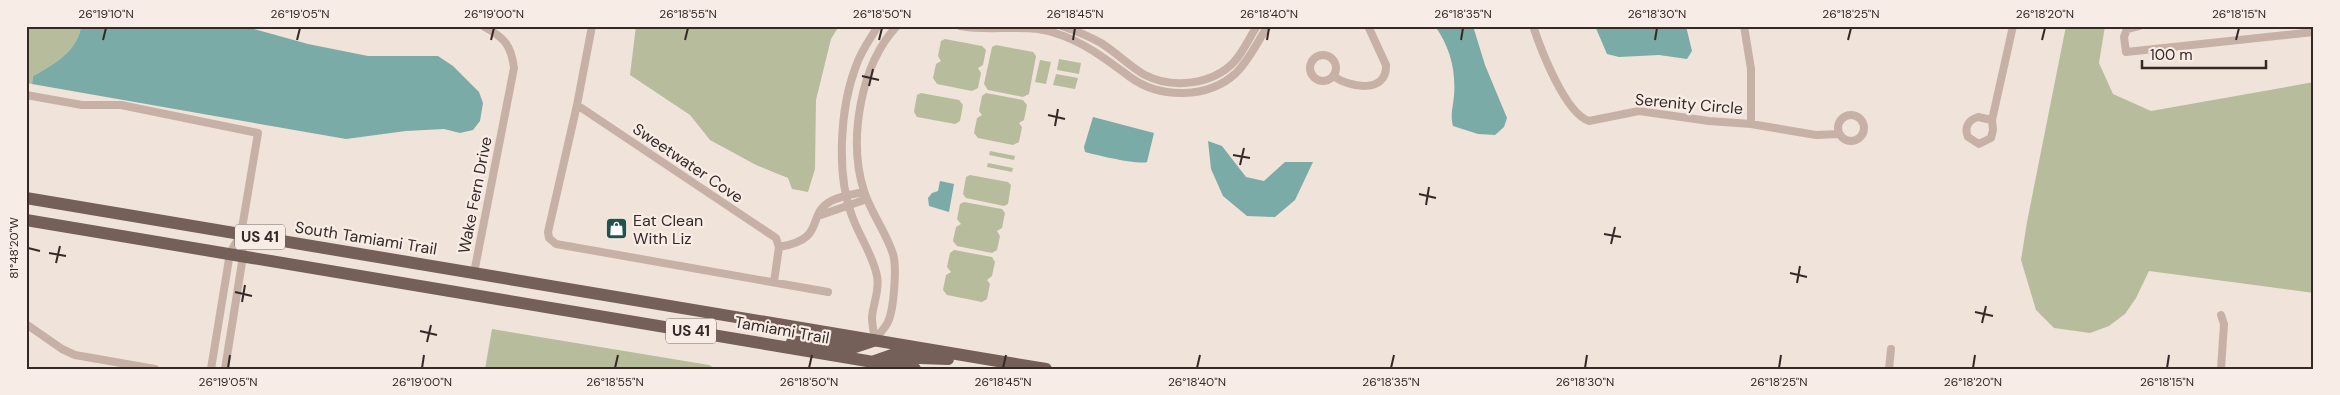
<svg xmlns="http://www.w3.org/2000/svg" width="2340" height="395" viewBox="0 0 2340 395" font-family="'DM Sans',sans-serif">
<rect width="100%" height="100%" fill="#f0e3da"/>
<path fill="#b7bd9c" d="M26,26H81C78,51 53,65 33,76L32,84L26,83Z
M636,26H839L831,39L816,100L815,169L808,192L792,189L788,178L756,165L710,140L690,115L630,75Z
M2066,26H2105L2099,63L2113,94L2151,111L2314,82V293L2149,271L2136,298L2125,314L2109,326L2090,333L2054,328L2036,310L2021,260L2027,222Z
M945,39L982,46L986,50L983,65L978,68L981,73L978,88L972,91L937,84L933,78L936,64L941,61L938,56L941,41Z
M996,45L1033,52L1036,56L1029,94L1023,97L988,90L984,84L992,47Z
M1059,59L1081,63L1079,74L1057,70Z
M1040,60L1051,62L1046,84L1035,82Z
M1056,74L1078,78L1075,89L1053,85Z
M921,93L959,100L963,105L960,121L955,124L917,117L914,112L917,95Z
M986,93L1023,100L1027,105L1024,120L1019,123L1022,127L1019,142L1013,145L978,138L974,133L977,118L982,115L979,111L982,96Z
M990,151L1015,156L1014,160L989,155Z
M988,163L1013,168L1012,172L987,167Z
M970,175L1008,182L1011,185L1008,204L1004,206L966,198L963,194L966,177Z
M964,202L1002,209L1005,213L1002,228L997,231L1000,236L997,250L992,253L957,246L953,241L956,227L961,224L957,219L960,204Z
M954,250L992,257L995,262L992,276L987,280L990,284L987,299L982,302L947,295L943,290L946,275L951,272L947,267L950,253Z
M492,329L709,365L716,369H485Z"/>
<path fill="#7baba6" d="M81,26L231,27L254,29L308,44L368,56H438L453,66L479,92L483,103L480,121L473,130L460,133L444,129L406,131L346,139L32,84L33,76C53,65 78,51 81,26Z
M1435,26H1473L1485,65L1507,118L1504,127L1495,135L1478,134L1453,126C1450,115 1453,107 1454,96C1456,70 1450,47 1435,26Z
M1595,26H1686L1692,51L1687,59L1659,55L1619,57L1607,54Z
M1093,117L1154,133L1147,162C1138,165 1096,155 1085,152L1084,147Z
M1208,141L1222,146L1246,177L1264,181L1285,162H1313L1295,200L1275,217L1247,216L1223,196L1211,169Z
M940,181L954,184L949,212L929,206L928,198L932,193L938,191Z"/>
<g fill="none" stroke-linecap="round" stroke-linejoin="round">
<path stroke="#c7b1a7" stroke-width="8" d="M592,26L577,105L548,232L549,238L556,244L828,292
M960,26C992,32 1024,23 1055,33C1084,42 1106,59 1130,77C1160,99 1208,99 1236,73C1250,59 1257,42 1268,26
M1062,26C1076,31 1089,36 1101,43C1117,53 1129,66 1145,75C1172,89 1212,85 1234,62C1244,51 1249,38 1257,26
M1533,26C1541,50 1565,113 1589,121L1639,111L1709,121L1751,124L1816,135L1839,134
M1744,26L1751,69V124
M2139,26L2127,29L2124,37L2126,52L2314,32
M1310 68a13 13 0 1 1 26 0a13 13 0 1 1-26 0Z
M1333,76C1350,88 1387,94 1386,65L1368,26
M26,95L82,105H121L258,133L241,234L243,256L225,369
M577,105L776,238L779,247L774,282
M1838 128a13 13 0 1 1 26 0a13 13 0 1 1-26 0Z
M1978,117L1992,120L1993,130L1991,138L1979,144L1968,137C1964,128 1968,120 1978,117Z
M1992,120L2013,26
M818,216L867,199
M779,247C828,239 805,215 831,201C840,196 854,194 864,192
M474,273L514,68C511,45 505,38 483,26
M2221,315L2224,324L2221,369
M26,324L62,349L75,355L155,369
M875,340C879,334 885,328 888,322C894,309 897,267 893,254C886,232 871,213 864,191C848,141 860,65 897,26
M875,340C874,333 872,325 872,317C873,304 880,290 877,276C873,255 859,236 852,216C836,174 840,108 856,66C861,51 870,39 878,26
M211,369L230,253L241,234
M1889,369L1891,349"/>
<path stroke="#755f59" stroke-width="12" d="M26,198L1046,369
M26,220L915,369
M792,342H821L855,347L873,341
M872,362L895,354L920,358L948,359"/>
</g>
<path fill="none" stroke="#342927" stroke-width="2" d="M103,40L106,28M297,40L300,28M491,40L494,28M685,40L688,28M879,40L882,28M1073,40L1075,28M1267,40L1269,28M1461,40L1463,28M1655,40L1657,28M1848,40L1851,28M2042,40L2045,28M2236,40L2239,28M862,76L879,80M869,86L873,69M1048,115L1065,119M1055,126L1058,109M1233,155L1250,158M1240,165L1244,148M1419,194L1436,198M1426,205L1429,187M1604,234L1621,237M1611,244L1615,227M28,248L40,251M49,253L66,256M56,263L60,246M1790,273L1807,277M1797,283L1800,266M235,292L252,296M242,302L245,285M1975,312L1993,316M1982,323L1986,306M420,331L437,335M427,342L431,325M228,368L230,355M422,368L424,355M615,368L618,355M809,368L812,355M1003,368L1006,355M1197,368L1200,355M1391,368L1394,355M1585,368L1587,355M1779,368L1781,355M1973,368L1975,355M2167,368L2169,355"/>
<defs>
<symbol id="shop-square" viewBox="-11 -11 22 22"><rect x="-9" y="-9" width="18" height="18" rx="4" fill="#20524e" stroke="#f8ede6"/><path d="M-5-2.5h2.3a2.7 3.5 0 0 1 5.4 0H5L5.5 6h-11ZM-1.5-2.5h3a1.5 2.3 0 0 0-3 0Z" fill="#fff"/></symbol>
</defs>
<g fill-rule="evenodd">
<use href="#shop-square" x="604" y="216" width="25" height="25"/>
</g>
<g text-anchor="middle" dominant-baseline="central" stroke-width="4.5" stroke-linejoin="round" paint-order="stroke">
<g fill="#f8ede6" stroke="#6f6460" stroke-width="1">
<rect x="235" y="224.5" width="50" height="25" rx="4"/>
<rect x="666" y="318.5" width="50" height="25" rx="4"/>
</g>
<g font-size="15" font-weight="bold" fill="#342927">
<text x="260" y="237">US 41</text>
<text x="691" y="331">US 41</text>
</g>
<g font-size="16" fill="#342927" stroke="#f8ede6">
<text transform="translate(1689 104) rotate(5)">Serenity Circle</text>
<text transform="translate(688 163) rotate(34)">Sweetwater Cove</text>
<text transform="translate(475 195) rotate(-79)">Wake Fern Drive</text>
<text transform="translate(366 238) rotate(9)">South Tamiami Trail</text>
<text transform="translate(782 330) rotate(10)">Tamiami Trail</text>
</g>
<g font-size="16" fill="#342927" stroke="#f8ede6" text-anchor="start">
<text x="633" y="220">Eat Clean<tspan x="633" dy="18">With Liz</tspan></text>
</g>
</g>
<rect width="2340" height="395" fill="none" stroke="#f8ede6" stroke-width="55"/>
<path d="M2142 60v8h124v-8" fill="none" stroke="#342927" stroke-width="2.5"/>
<text x="2150" y="60" font-size="15" fill="#342927" stroke="#f8ede6" stroke-width="4" paint-order="stroke">100 m</text>
<rect x="28" y="28" width="2284" height="340" fill="none" stroke="#342927" stroke-width="2"/>
<g font-size="12" text-anchor="middle" fill="#342927">
<text x="106" y="18">26°19'10"N</text>
<text x="300" y="18">26°19'05"N</text>
<text x="494" y="18">26°19'00"N</text>
<text x="688" y="18">26°18'55"N</text>
<text x="882" y="18">26°18'50"N</text>
<text x="1075" y="18">26°18'45"N</text>
<text x="1269" y="18">26°18'40"N</text>
<text x="1463" y="18">26°18'35"N</text>
<text x="1657" y="18">26°18'30"N</text>
<text x="1851" y="18">26°18'25"N</text>
<text x="2045" y="18">26°18'20"N</text>
<text x="2239" y="18">26°18'15"N</text>
<text transform="translate(14 248) rotate(-90)" y="4">81°48'20"W</text>
<text x="228" y="386">26°19'05"N</text>
<text x="422" y="386">26°19'00"N</text>
<text x="615" y="386">26°18'55"N</text>
<text x="809" y="386">26°18'50"N</text>
<text x="1003" y="386">26°18'45"N</text>
<text x="1197" y="386">26°18'40"N</text>
<text x="1391" y="386">26°18'35"N</text>
<text x="1585" y="386">26°18'30"N</text>
<text x="1779" y="386">26°18'25"N</text>
<text x="1973" y="386">26°18'20"N</text>
<text x="2167" y="386">26°18'15"N</text>
</g>
</svg>
